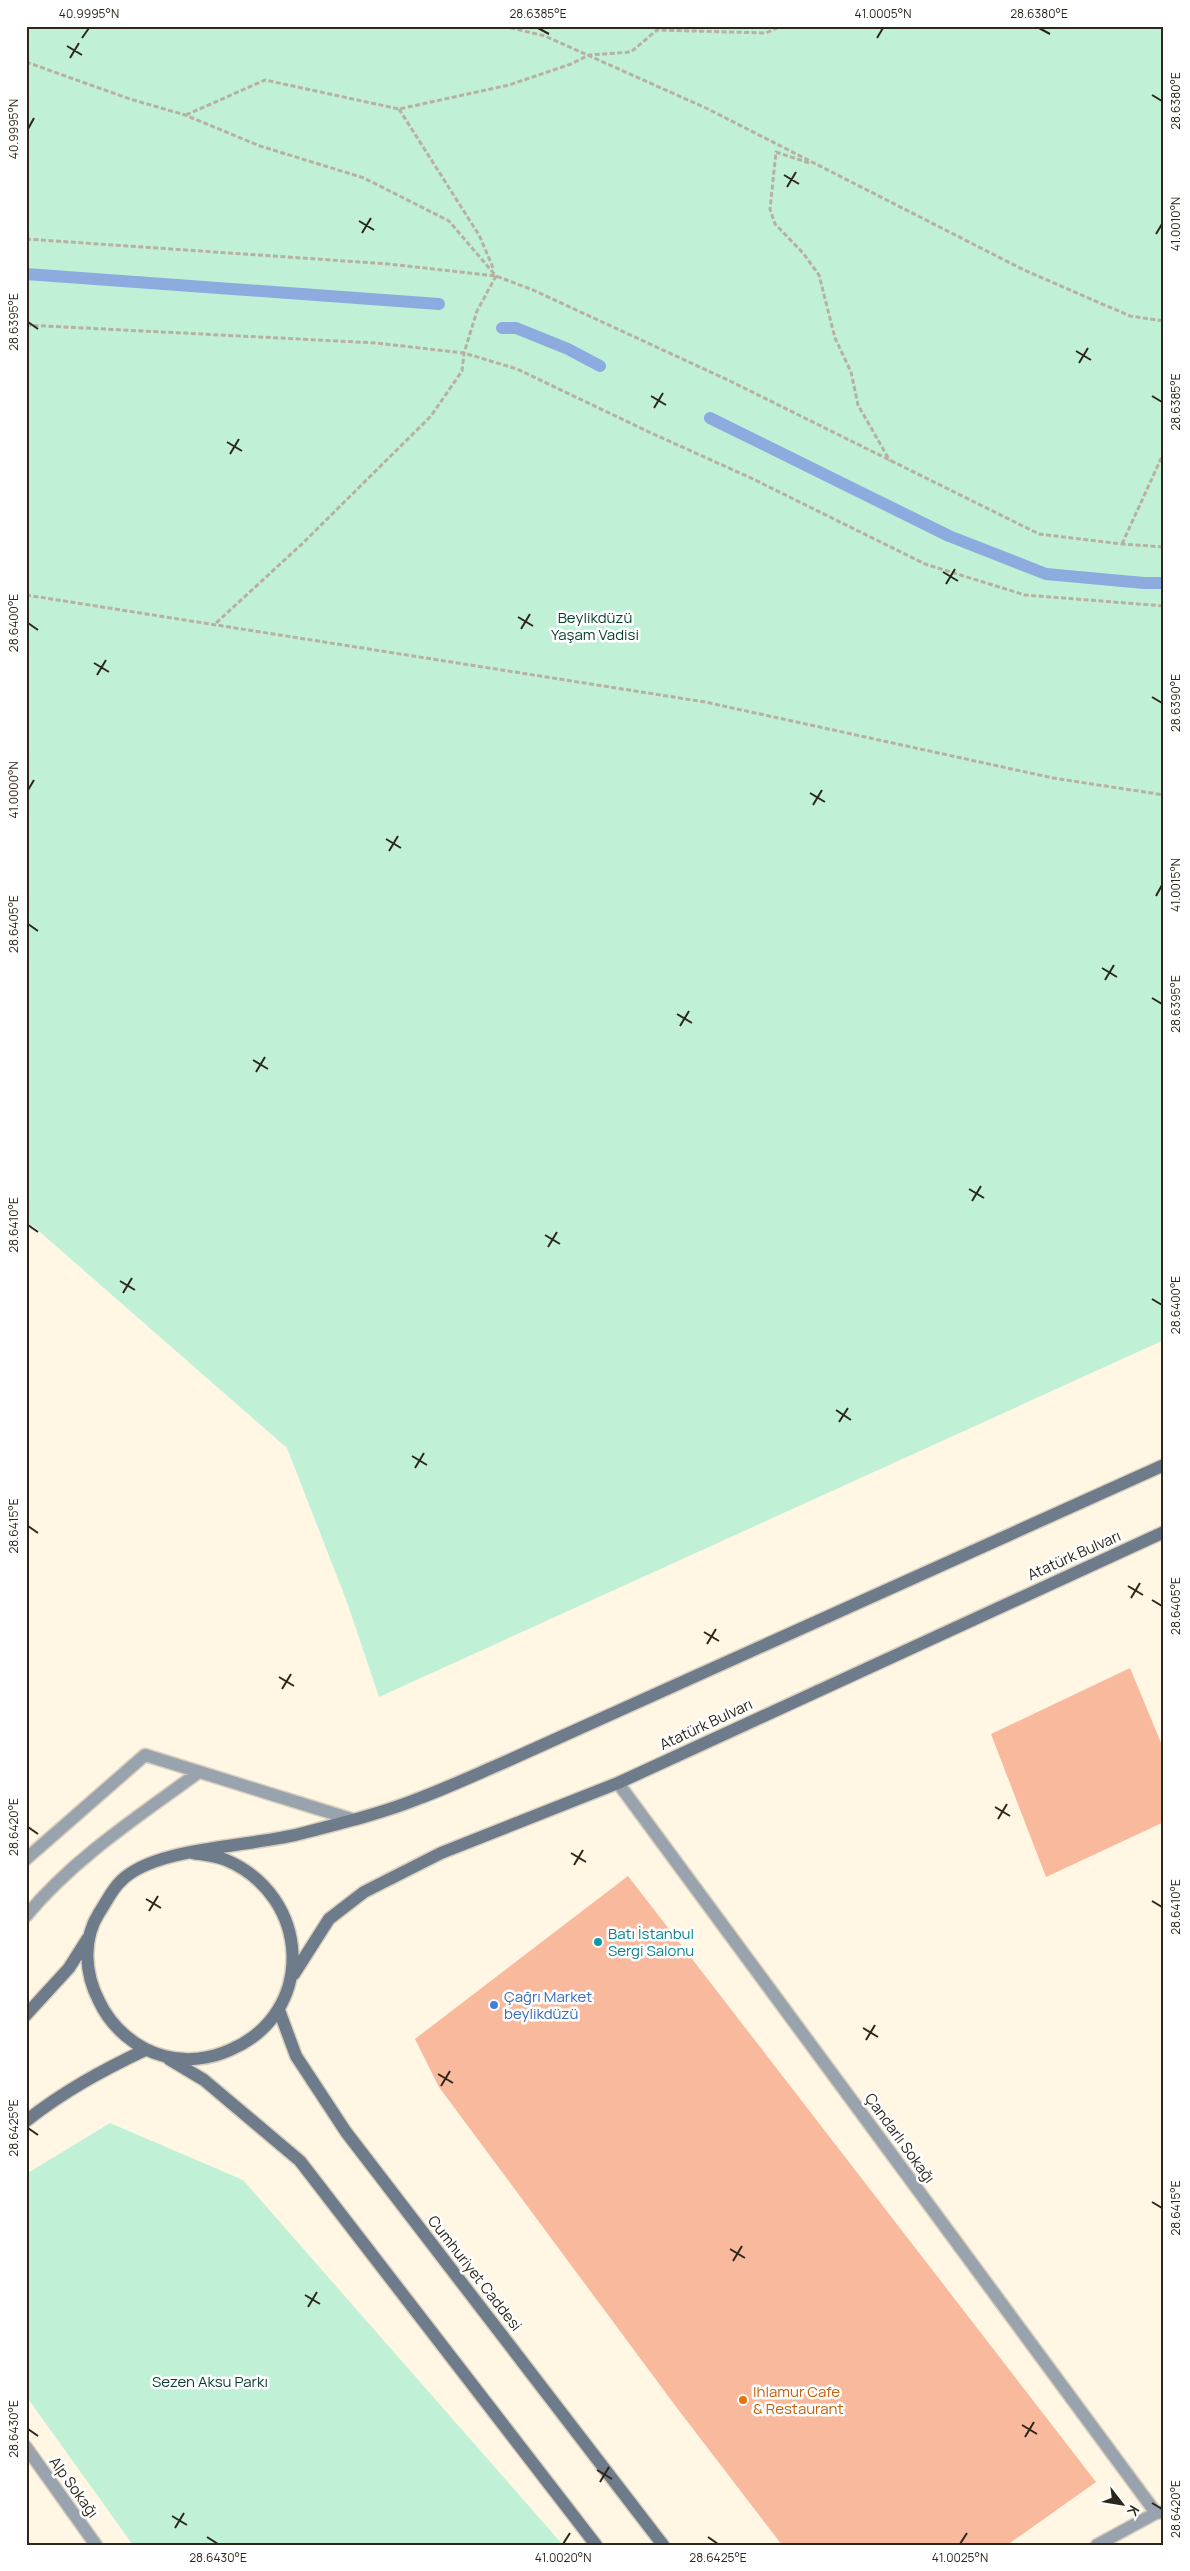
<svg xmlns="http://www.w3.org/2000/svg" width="1190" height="2571" viewBox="0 0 1190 2571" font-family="Manrope,sans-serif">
<rect width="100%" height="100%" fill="#fff6e3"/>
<path fill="#c0f1d7" d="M26,26H1164V1340L379,1697L347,1602L287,1448L33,1226L26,1225Z
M110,2123L243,2180L563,2545H133L26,2396V2174Z"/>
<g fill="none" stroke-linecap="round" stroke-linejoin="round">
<path stroke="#8dabdf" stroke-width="12" d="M26,274L439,304
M502,328H516L568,349L600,366
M710,418L949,536L1046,574L1144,583H1164"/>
</g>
<path fill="#f8b99d" d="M1130,1668L1164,1750V1822L1046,1877L991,1734Z
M628,1876L1096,2482L1007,2545H782L677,2408L439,2087L415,2039Z"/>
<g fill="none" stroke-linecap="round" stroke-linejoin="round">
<defs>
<path id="street" d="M618,1783L1156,2513
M26,1859L145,1755L351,1819
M26,1916C74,1858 139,1816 199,1772
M26,2447L96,2545
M1097,2545L1156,2513L1164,2512"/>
<path id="secondary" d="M193,1853C204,1855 216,1856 226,1860C311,1896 317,2013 230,2050C210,2059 186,2062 164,2056C136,2049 111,2027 99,2001C85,1974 82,1940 99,1913C106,1903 112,1889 121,1881C155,1846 254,1847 303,1833C342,1823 383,1813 420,1798C449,1787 477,1774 505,1762L1164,1465
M294,1974L329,1919L364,1892L441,1853L618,1783L1164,1532
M279,2010L296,2056L346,2132L663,2545
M26,2015L69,1968L88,1938
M169,2059L204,2080L300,2161L596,2545
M26,2121C64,2091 103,2070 145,2050"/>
</defs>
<use href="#street" stroke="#d9d1bf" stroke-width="15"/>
<use href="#secondary" stroke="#d9d1bf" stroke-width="15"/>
<path stroke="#b8b0a0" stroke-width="3" stroke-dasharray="5 2.5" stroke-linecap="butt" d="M503,26L545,36L708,109L1024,270L1130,316L1164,321
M26,62L130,99L185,115L260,146L364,178L449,221L496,276L477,311L464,353L462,371L431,416L303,543L215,624
M399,109L479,235L494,270
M186,115L265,80L399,109L509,85L571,64L589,55L631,52L657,30L766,33L781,26
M809,163L776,152L770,209L775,224L803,253L819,275L835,338L851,372L858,405L890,461
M26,239L389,264L496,276L533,290L730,381L1039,534L1122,544L1164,547
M26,325L376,343L464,353L517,369L649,432L751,478L925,564L1025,595L1164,606
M1122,544L1164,452
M26,595L705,702L1053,778L1164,795"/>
<use href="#street" stroke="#99a3ae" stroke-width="12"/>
<use href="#secondary" stroke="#6d7b8b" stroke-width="12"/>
</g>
<path fill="none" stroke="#2d271b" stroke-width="2" d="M538,28L549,34M1039,28L1050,34M82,38L89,28M877,38L883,28M67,46L82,55M70,58L79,43M1152,95L1162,101M28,129L34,118M784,175L799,184M787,187L796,172M359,221L374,230M362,233L371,218M1156,234L1162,224M28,322L38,329M1076,351L1091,360M1079,363L1088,348M651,396L666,405M1152,396L1162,402M654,408L663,393M227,442L242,451M230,454L239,439M943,572L958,581M946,584L955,569M518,617L533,626M28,623L38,630M521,629L530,614M94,663L109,672M97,675L106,660M1152,697L1162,703M28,790L34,780M810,793L825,802M813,805L822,790M386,839L401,848M389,851L398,836M1156,896L1162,885M28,924L38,931M1102,968L1117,977M1105,980L1114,965M1152,998L1162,1004M677,1014L692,1023M680,1026L689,1011M253,1060L268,1069M256,1072L265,1057M969,1189L984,1198M972,1201L981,1186M28,1225L38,1232M545,1235L560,1244M548,1247L557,1232M120,1281L135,1290M123,1293L132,1278M1152,1299L1162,1305M836,1410L851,1420M839,1422L848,1408M412,1456L427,1465M415,1468L424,1453M28,1526L38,1533M1128,1586L1143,1595M1131,1598L1140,1583M1152,1600L1162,1606M704,1632L719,1641M707,1644L716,1629M279,1677L294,1686M282,1689L291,1674M995,1807L1010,1816M998,1819L1007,1804M28,1827L38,1834M571,1853L586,1862M574,1865L583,1850M146,1899L161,1908M1152,1901L1162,1907M149,1911L158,1896M863,2028L878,2037M866,2040L875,2025M438,2074L453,2083M441,2086L450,2071M28,2128L38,2135M1152,2202L1162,2208M730,2249L745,2258M733,2261L742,2246M305,2295L320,2304M308,2307L317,2292M1022,2425L1037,2434M28,2429L38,2436M1025,2437L1034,2422M597,2470L612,2479M600,2482L609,2467M1152,2503L1162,2509M172,2516L187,2525M175,2528L184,2513M207,2537L218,2544M708,2537L718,2544M563,2544L570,2533M960,2544L967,2533"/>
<circle fill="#0f9aa8" stroke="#fff" stroke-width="2" cx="598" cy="1942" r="5"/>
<circle fill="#3f7fe0" stroke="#fff" stroke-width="2" cx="494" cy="2005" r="5"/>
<circle fill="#e8710a" stroke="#fff" stroke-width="2" cx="743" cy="2400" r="5"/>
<g text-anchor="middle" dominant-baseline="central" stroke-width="5" stroke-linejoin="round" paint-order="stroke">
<g font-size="15" fill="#063f29" stroke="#fff">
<text x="595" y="617">Beylikdüzü<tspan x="595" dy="17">Yaşam Vadisi</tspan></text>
<text x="210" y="2381">Sezen Aksu Parkı</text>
</g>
<g font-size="15" fill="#2d271b" stroke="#fff">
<text transform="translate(1074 1555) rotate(-24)">Atatürk Bulvarı</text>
<text transform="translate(706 1724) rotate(-25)">Atatürk Bulvarı</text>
<text transform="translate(900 2138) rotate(54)">Çandarlı Sokağı</text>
<text transform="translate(475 2273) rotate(52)">Cumhuriyet Caddesi</text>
<text transform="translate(74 2487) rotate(54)">Alp Sokağı</text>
</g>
<g font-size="15" fill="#0d838f" stroke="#fff" text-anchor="start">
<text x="608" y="1933">Batı İstanbul<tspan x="608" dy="17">Sergi Salonu</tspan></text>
</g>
<g font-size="15" fill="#366cbe" stroke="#fff" text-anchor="start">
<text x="504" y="1996">Çağrı Market<tspan x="504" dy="17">beylikdüzü</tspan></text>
</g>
<g font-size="15" fill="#c56008" stroke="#fff" text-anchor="start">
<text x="753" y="2391">Ihlamur Cafe<tspan x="753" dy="17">&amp; Restaurant</tspan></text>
</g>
</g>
<rect width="1190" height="2571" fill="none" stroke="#ffffff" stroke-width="55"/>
<g transform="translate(1122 2504) rotate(121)" stroke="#ffffff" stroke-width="4" paint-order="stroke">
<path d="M0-4L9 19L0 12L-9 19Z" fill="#2d271b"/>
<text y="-8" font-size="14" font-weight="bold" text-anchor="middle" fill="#2d271b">K</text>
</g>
<rect x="28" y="28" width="1134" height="2516" fill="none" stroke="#2d271b" stroke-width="2"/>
<g font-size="12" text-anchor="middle" fill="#2d271b">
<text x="89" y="18">40.9995°N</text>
<text x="538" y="18">28.6385°E</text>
<text x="883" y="18">41.0005°N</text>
<text x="1039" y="18">28.6380°E</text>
<text transform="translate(1176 101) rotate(-90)" y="4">28.6380°E</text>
<text transform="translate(14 129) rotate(-90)" y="4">40.9995°N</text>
<text transform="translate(1176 224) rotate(-90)" y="4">41.0010°N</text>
<text transform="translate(14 322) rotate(-90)" y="4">28.6395°E</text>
<text transform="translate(1176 402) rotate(-90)" y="4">28.6385°E</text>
<text transform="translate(14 623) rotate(-90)" y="4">28.6400°E</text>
<text transform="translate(1176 703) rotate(-90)" y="4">28.6390°E</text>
<text transform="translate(14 790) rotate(-90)" y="4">41.0000°N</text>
<text transform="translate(1176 885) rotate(-90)" y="4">41.0015°N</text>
<text transform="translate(14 924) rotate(-90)" y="4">28.6405°E</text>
<text transform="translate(1176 1004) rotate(-90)" y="4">28.6395°E</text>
<text transform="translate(14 1225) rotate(-90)" y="4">28.6410°E</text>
<text transform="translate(1176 1305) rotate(-90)" y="4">28.6400°E</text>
<text transform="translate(14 1526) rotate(-90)" y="4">28.6415°E</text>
<text transform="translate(1176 1606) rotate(-90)" y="4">28.6405°E</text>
<text transform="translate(14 1827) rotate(-90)" y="4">28.6420°E</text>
<text transform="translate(1176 1907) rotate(-90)" y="4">28.6410°E</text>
<text transform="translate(14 2128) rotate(-90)" y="4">28.6425°E</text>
<text transform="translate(1176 2208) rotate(-90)" y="4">28.6415°E</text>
<text transform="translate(14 2429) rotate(-90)" y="4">28.6430°E</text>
<text transform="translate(1176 2509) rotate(-90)" y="4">28.6420°E</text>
<text x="218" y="2562">28.6430°E</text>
<text x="563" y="2562">41.0020°N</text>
<text x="718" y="2562">28.6425°E</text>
<text x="960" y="2562">41.0025°N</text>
</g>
</svg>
